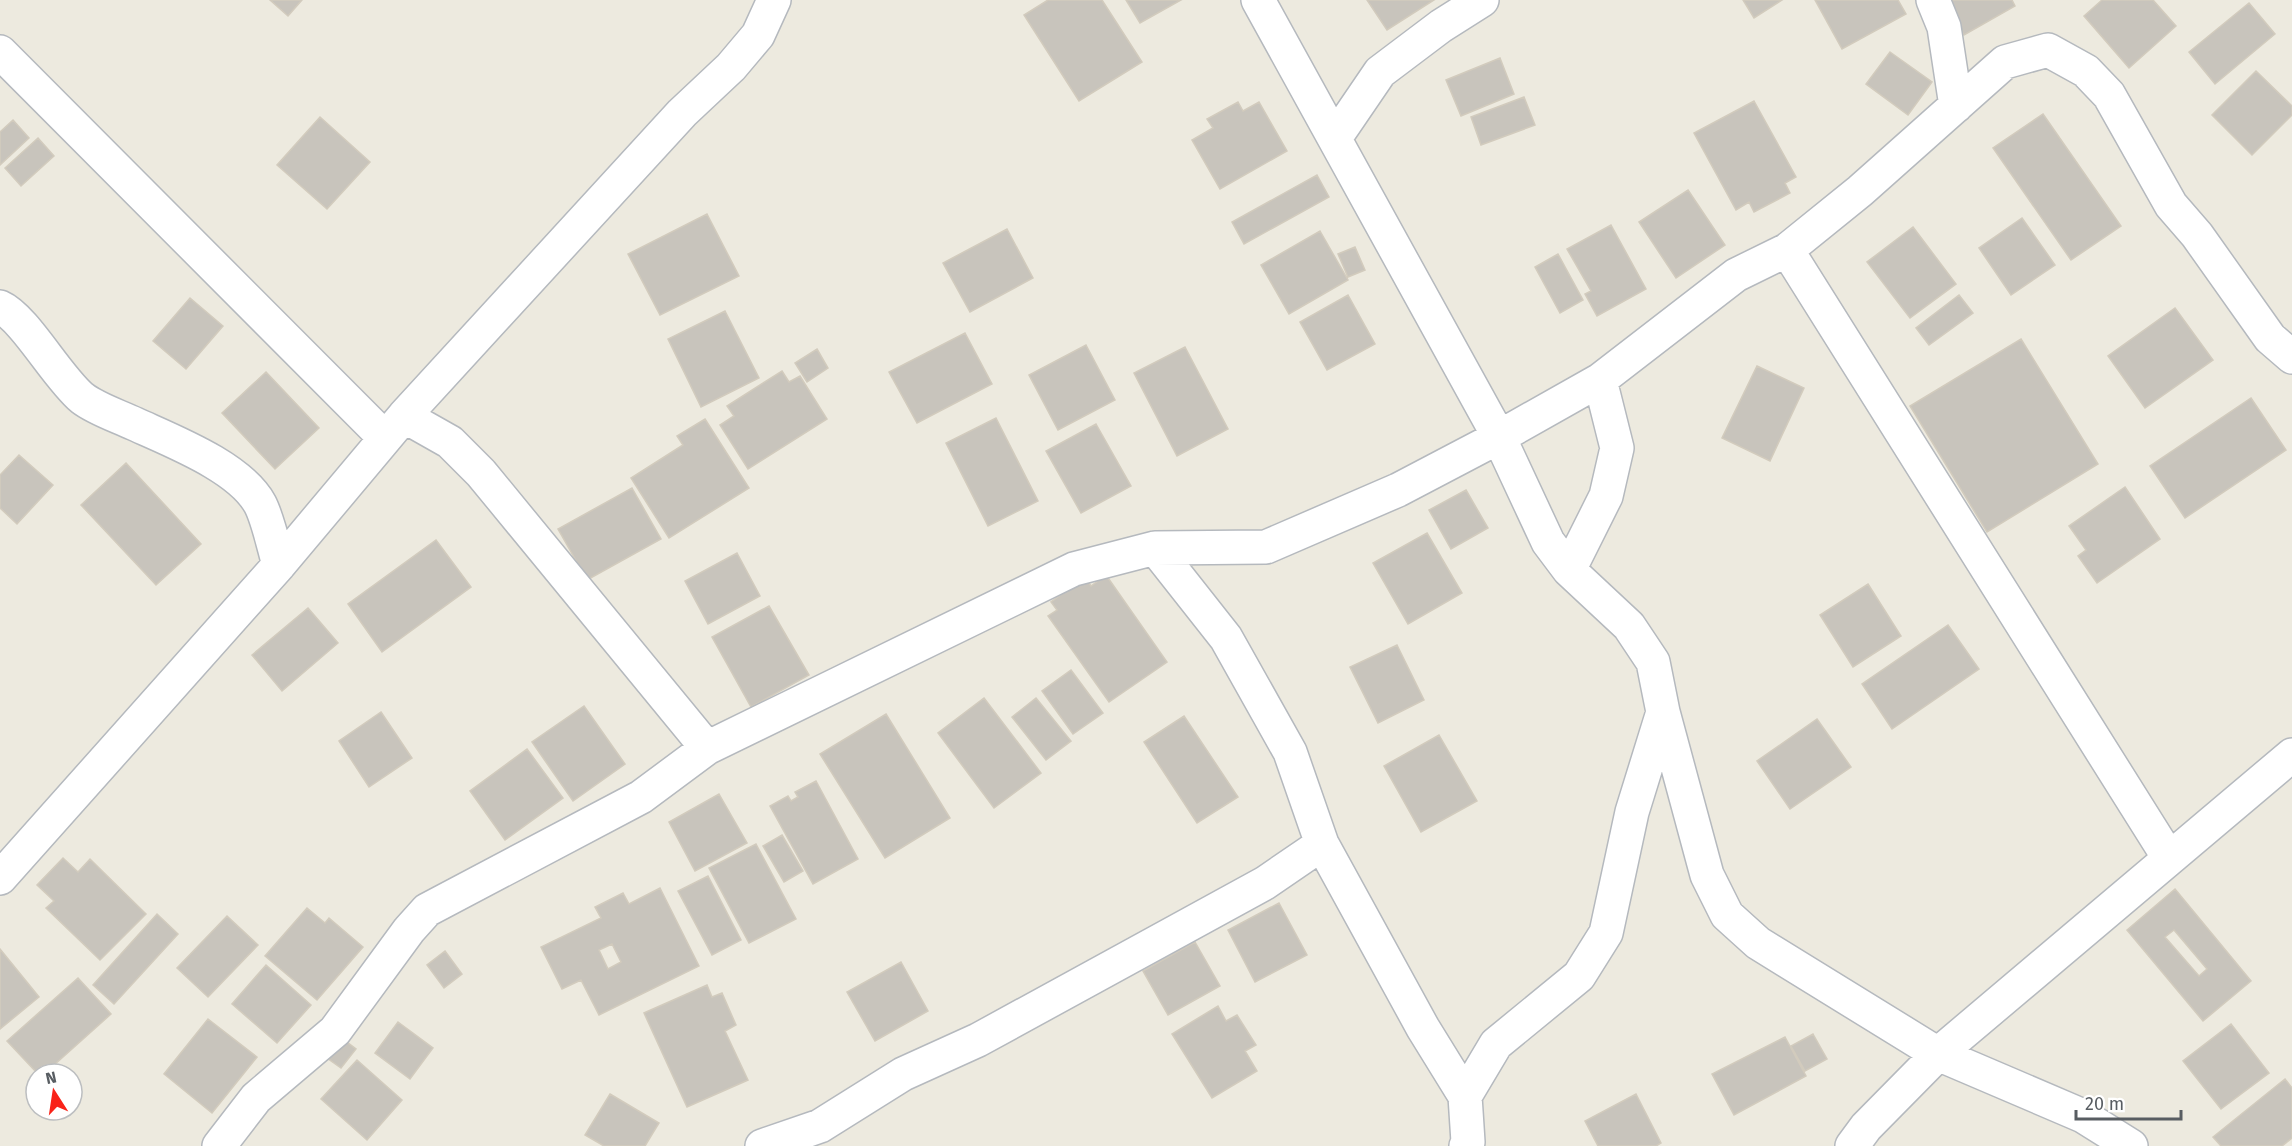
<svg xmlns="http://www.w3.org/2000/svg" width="2292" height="1146" viewBox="0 0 2292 1146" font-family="'Fira Sans',sans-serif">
<rect width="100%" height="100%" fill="#edeadf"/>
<path fill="#c8c4bc" stroke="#d2cbbd" stroke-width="1.5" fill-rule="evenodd" d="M270,0H302L288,16Z
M1048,0H1102L1142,62L1079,101L1024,15Z
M1126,0H1181L1140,23Z
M1367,0H1434L1387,30Z
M1743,0H1782L1754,18Z
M1815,0H1898L1906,14L1842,49Z
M1944,0H2012L2015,6L1964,35Z
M2102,0H2153L2176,26L2129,68L2084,16Z
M2249,3L2275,34L2215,84L2189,52Z
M1890,52L1932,82L1908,115L1866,84Z
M1500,58L1514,94L1461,116L1446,80Z
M2256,71L2292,106V115L2252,155L2212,115Z
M1524,97L1535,125L1481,145L1471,117Z
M1754,101L1796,177L1785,183L1790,193L1754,212L1749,202L1736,210L1694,133Z
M1238,102L1243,111L1259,102L1287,151L1220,189L1192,140L1213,128L1207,119Z
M2043,114L2121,226L2071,260L1993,148Z
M320,117L370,162L327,209L277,165Z
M13,120L29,138L0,165V132Z
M38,138L54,156L21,186L5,168Z
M1317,175L1329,197L1244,244L1232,222Z
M1688,190L1725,245L1676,278L1639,222Z
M707,214L739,276L660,315L628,254Z
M2022,218L2055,265L2011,295L1979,248Z
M1611,225L1646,289L1597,316L1585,294L1591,291L1567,249Z
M1913,227L1956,284L1910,318L1867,262Z
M1007,229L1033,278L970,312L943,263Z
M1320,231L1348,280L1289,314L1261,265Z
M1355,247L1365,270L1348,277L1338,254Z
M1558,254L1583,300L1560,313L1535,267Z
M1348,295L1375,344L1327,370L1300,322Z
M1959,295L1973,313L1929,345L1916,328Z
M190,298L223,326L186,369L153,341Z
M2175,308L2213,360L2145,408L2108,356Z
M725,311L759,378L701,407L668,339Z
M965,333L992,384L917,423L889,372Z
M2021,339L2098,464L1987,532L1910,406Z
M1086,345L1115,400L1058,430L1029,375Z
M1185,347L1228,429L1177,456L1134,373Z
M817,349L828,368L807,382L795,363Z
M1757,366L1804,388L1770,461L1722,438Z
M782,371L789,382L800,376L827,419L748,469L720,425L734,416L727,406Z
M266,372L319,428L275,469L222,413Z
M2251,398L2286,450L2185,518L2150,466Z
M996,418L1038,501L988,526L946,443Z
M705,419L749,488L669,538L631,478L683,445L677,436Z
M1096,424L1131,486L1081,513L1046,451Z
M19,455L53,485L17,524L0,508V475Z
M126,463L201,544L156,585L81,505Z
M2125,487L2160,539L2097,583L2078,556L2086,550L2069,526Z
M632,488L661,539L587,580L558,529Z
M1466,490L1488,528L1451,549L1429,510Z
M1427,533L1462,593L1408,624L1373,563Z
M436,540L471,587L382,652L348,604Z
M737,553L760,596L708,624L685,581Z
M1106,575L1167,662L1109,702L1048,616L1057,610L1051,602L1085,577L1091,586Z
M1868,584L1901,636L1853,667L1820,615Z
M769,606L809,675L751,707L712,637Z
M308,608L338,643L282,691L252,655Z
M1948,625L1979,669L1892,729L1862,684Z
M1397,645L1424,700L1378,723L1350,667Z
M1071,670L1103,713L1073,734L1042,691Z
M984,698L1041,773L994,808L938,733Z
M1036,698L1071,741L1046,760L1012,717Z
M584,706L625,764L573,801L532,742Z
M381,712L412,758L369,787L339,741Z
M886,714L950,818L885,858L820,754Z
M1184,716L1238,797L1197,823L1144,742Z
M1817,719L1851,767L1790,809L1757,761Z
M1439,735L1477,801L1421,832L1384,766Z
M527,749L563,798L505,840L470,791Z
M816,781L858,859L813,884L770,806L788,796L791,801L798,797L795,792Z
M719,794L747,843L695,871L669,822Z
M782,835L803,871L784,882L763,846Z
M756,844L796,919L749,943L709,868Z
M63,858L78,872L90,859L146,914L100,960L46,908L54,901L37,885Z
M708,876L741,940L712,955L678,891Z
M660,888L699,966L599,1015L581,980L562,989L541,947L601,918L595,907L623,893L629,904ZM612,944L621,962L608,969L599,950Z
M2175,889L2251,981L2203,1021L2127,930ZM2174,930L2207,969L2199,976L2165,937Z
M1279,903L1307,955L1255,982L1228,930Z
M307,908L325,923L329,918L363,947L317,1000L265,956Z
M157,914L178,934L114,1004L93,985Z
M227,916L258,945L208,997L177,968Z
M1195,942L1220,986L1168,1015L1143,971Z
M0,949L39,997L0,1029Z
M445,951L462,974L444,988L427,965Z
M901,962L928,1011L875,1041L847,992Z
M266,965L311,1005L277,1043L232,1004Z
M78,978L111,1014L44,1074H38L7,1041Z
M707,985L712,997L722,993L736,1025L725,1031L748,1080L687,1107L644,1013Z
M1218,1006L1226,1021L1237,1015L1256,1045L1245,1051L1257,1071L1212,1098L1172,1034Z
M208,1019L257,1057L212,1113L164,1074Z
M398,1022L433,1048L410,1079L375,1053Z
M2231,1024L2269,1073L2221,1109L2183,1061Z
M335,1033L356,1049L341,1068L320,1053Z
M1813,1034L1827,1059L1805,1071L1791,1046Z
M1785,1037L1806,1076L1734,1115L1712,1074Z
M357,1060L402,1100L367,1140L321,1099Z
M2285,1079L2292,1088V1138L2282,1146H2221L2213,1137Z
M610,1094L659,1123L645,1146H604L585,1135Z
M1636,1094L1661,1143L1656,1146H1598L1585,1121Z"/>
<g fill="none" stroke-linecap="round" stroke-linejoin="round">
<defs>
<path id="minor" d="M1258,0L1499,437L1548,542L1569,570L1629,626L1653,662L1663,712L1707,875L1727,915L1758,943L1938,1054L2083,1116L2131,1146
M1933,0L1944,27L1956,106
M0,52L385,438
M1335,138L1380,72L1441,26L1482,0
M1787,250L2169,858
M0,307C25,318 56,376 82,398C96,409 118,416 135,424C172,441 240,467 260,504C268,519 274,548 279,565
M404,416L450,442L481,473L707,748
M1155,548L1226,638L1290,752L1322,844L1423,1028L1465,1096L1468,1142L1466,1146
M1569,570L1606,496L1617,448L1600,380
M0,878L279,565L404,416L682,113L731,67L758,35L774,0
M1465,1096L1496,1044L1579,976L1606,933L1632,812L1663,712
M219,1146L256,1098L335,1031L409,930L427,910L641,797L707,748L1074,569L1155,548L1266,547L1398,490L1499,437L1600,380L1736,275L1787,250L1860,191L2005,62L2048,50L2086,71L2109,95L2171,205L2197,235L2270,338L2292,357
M762,1146L820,1126L903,1074L978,1040L1265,883L1322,844
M1852,1146L1866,1127L1938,1054L2292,755"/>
</defs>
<use href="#minor" stroke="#b5b9be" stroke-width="36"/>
<use href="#minor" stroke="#fff" stroke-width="33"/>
</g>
<g transform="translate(54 1092) rotate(348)"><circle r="28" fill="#ffffff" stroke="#bcbec0" stroke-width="1.5"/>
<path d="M0-4.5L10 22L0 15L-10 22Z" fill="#f92319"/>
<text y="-9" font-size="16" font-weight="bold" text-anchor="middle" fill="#585d62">N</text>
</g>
<path d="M2076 1110v9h105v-9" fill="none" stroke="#585d62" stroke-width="3"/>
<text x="2085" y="1110" font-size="18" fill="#585d62" stroke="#ffffff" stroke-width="4.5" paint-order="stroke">20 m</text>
</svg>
